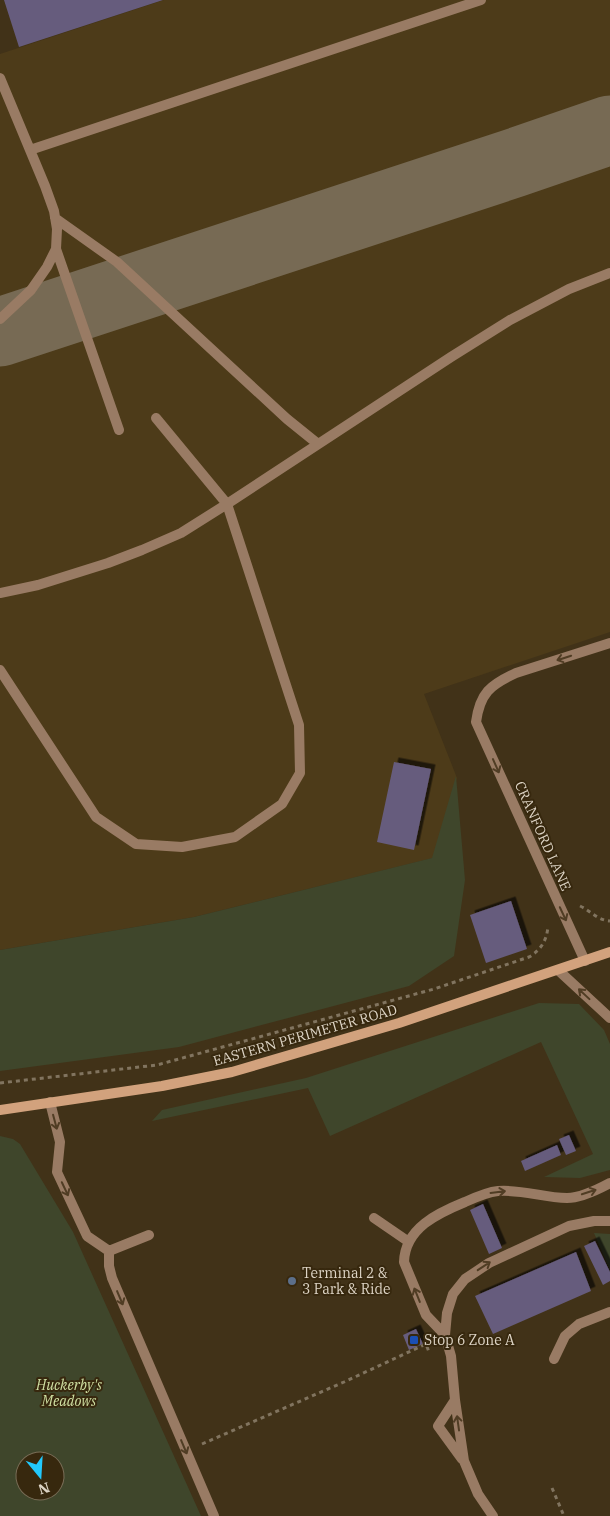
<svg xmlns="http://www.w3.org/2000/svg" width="610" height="1516" viewBox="0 0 610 1516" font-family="'IBM Plex Serif',serif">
<defs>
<filter id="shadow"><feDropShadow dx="4.5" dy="-4.5" stdDeviation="0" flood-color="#0009"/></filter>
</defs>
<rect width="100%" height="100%" fill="#413218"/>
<path fill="#4d3b19" d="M164,0H610V632L424,694L457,778L433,858L194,917L0,950V54Z"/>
<path fill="#3f462b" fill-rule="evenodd" d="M456,776L465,880L454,956L409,986L179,1047L0,1071V950L194,917L432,858Z
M539,1003L579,1004L604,1030L610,1044V1170L580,1178L544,1177L593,1154L541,1042L330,1136L308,1088L152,1121L162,1110L306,1078Z
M0,1136L13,1139L20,1144L73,1232L201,1516H0ZM25,1461H55V1491H25Z
M594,1233L610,1234V1270Z"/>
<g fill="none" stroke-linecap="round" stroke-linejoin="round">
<path stroke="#776a54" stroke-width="69" d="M0,332L514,163L610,130"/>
</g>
<path fill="#665c7d" filter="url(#shadow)" d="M4,0H163L19,47Z
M394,762L431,769L414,850L377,842Z
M511,901L527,949L486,963L470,915Z
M569,1135L576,1151L566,1155L559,1139Z
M557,1145L561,1155L525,1171L521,1161Z
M483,1204L502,1248L489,1254L470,1210Z
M595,1241L610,1272V1281L603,1285L584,1246Z
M576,1252L591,1291L493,1334L475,1296Z
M416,1329L423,1344L409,1350L403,1335Z"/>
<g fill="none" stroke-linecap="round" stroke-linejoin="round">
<path stroke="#81745f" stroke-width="3" stroke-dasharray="4 4" stroke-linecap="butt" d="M580,906C591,911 597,920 610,921
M0,1083L157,1065L434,989L529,957C541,950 547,940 548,926
M202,1444L344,1382L426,1344L429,1352
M552,1488L564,1516"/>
<path stroke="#997b64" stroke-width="10" d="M0,78L45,186L54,211L57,229L56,249L47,267L31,290L0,319
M30,150L481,0
M55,218L117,262L287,419L318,444
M56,249L119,430
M0,593L38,585L108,563L142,550L181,533L227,504L451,357L510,320L569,289L610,273
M0,670L96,817L136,844L182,847L235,837L282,804L300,773L299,725L227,504L156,418
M558,970L610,1018
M50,1102L60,1142L57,1172L87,1236L109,1251
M374,1218L409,1242
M109,1251V1266L112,1278L214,1516
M109,1251L149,1235
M445,1335L426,1315L404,1262C405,1228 438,1213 465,1202C476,1197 487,1192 498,1191C522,1189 544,1198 567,1198C581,1198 597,1190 610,1183
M554,1359L565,1336L579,1324L610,1312
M455,1400L438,1426L462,1459
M493,1516L478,1494L464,1461L455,1400L451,1356L445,1335L447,1313L453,1294L465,1279L489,1263L569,1226L594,1221H610"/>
<path stroke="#997b64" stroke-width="10" d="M585,961L476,722C480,693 490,685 516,673L610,643"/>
<path stroke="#d2a27d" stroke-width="10" d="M0,1110L162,1086L232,1072L399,1023L610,952"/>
</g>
<defs><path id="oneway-shaft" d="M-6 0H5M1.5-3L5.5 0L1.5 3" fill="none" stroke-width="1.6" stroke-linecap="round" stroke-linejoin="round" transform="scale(1.25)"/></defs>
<g stroke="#503d24">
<use href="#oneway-shaft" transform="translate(564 658) rotate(162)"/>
<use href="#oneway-shaft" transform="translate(496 766) rotate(66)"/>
<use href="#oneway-shaft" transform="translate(563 914) rotate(65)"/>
<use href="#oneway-shaft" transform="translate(584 994) rotate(-137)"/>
<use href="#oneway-shaft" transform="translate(55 1122) rotate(75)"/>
<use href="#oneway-shaft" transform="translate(65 1189) rotate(65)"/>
<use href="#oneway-shaft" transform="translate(498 1192) rotate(-7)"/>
<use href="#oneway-shaft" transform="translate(589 1192) rotate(-18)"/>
<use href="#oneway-shaft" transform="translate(484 1266) rotate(-33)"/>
<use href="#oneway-shaft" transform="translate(417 1295) rotate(-112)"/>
<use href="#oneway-shaft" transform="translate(120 1298) rotate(67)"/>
<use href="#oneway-shaft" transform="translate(458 1423) rotate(-98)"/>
<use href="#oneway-shaft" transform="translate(184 1447) rotate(67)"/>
</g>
<circle fill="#5c6f8a" stroke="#37280e" stroke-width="2" cx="292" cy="1281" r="5"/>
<rect fill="#1a4fb4" stroke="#37280e" stroke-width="2" x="409" y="1335" width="10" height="10" rx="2.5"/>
<g text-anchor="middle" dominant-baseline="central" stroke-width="4" stroke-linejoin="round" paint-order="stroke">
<g font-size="14" fill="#ddd4c5" stroke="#37280e">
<text transform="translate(543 836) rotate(66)">CRANFORD LANE</text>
<text transform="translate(305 1035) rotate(-16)">EASTERN PERIMETER ROAD</text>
</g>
<g font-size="14" fill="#ddd4c5" stroke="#37280e" text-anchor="start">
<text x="302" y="1273">Terminal 2 &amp;<tspan x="302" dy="16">3 Park &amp; Ride</tspan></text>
<text x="424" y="1340">Stop 6 Zone A</text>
</g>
<g font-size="14" font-style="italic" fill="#d0e0a3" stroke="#37280e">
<text x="69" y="1385">Huckerby's<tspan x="69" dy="16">Meadows</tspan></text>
</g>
</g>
<g transform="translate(40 1476) rotate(162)"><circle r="24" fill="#37280e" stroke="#796d57"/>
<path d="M0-4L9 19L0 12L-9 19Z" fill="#22c9fd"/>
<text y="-8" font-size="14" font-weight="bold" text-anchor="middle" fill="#ddd4c5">N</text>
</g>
</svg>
